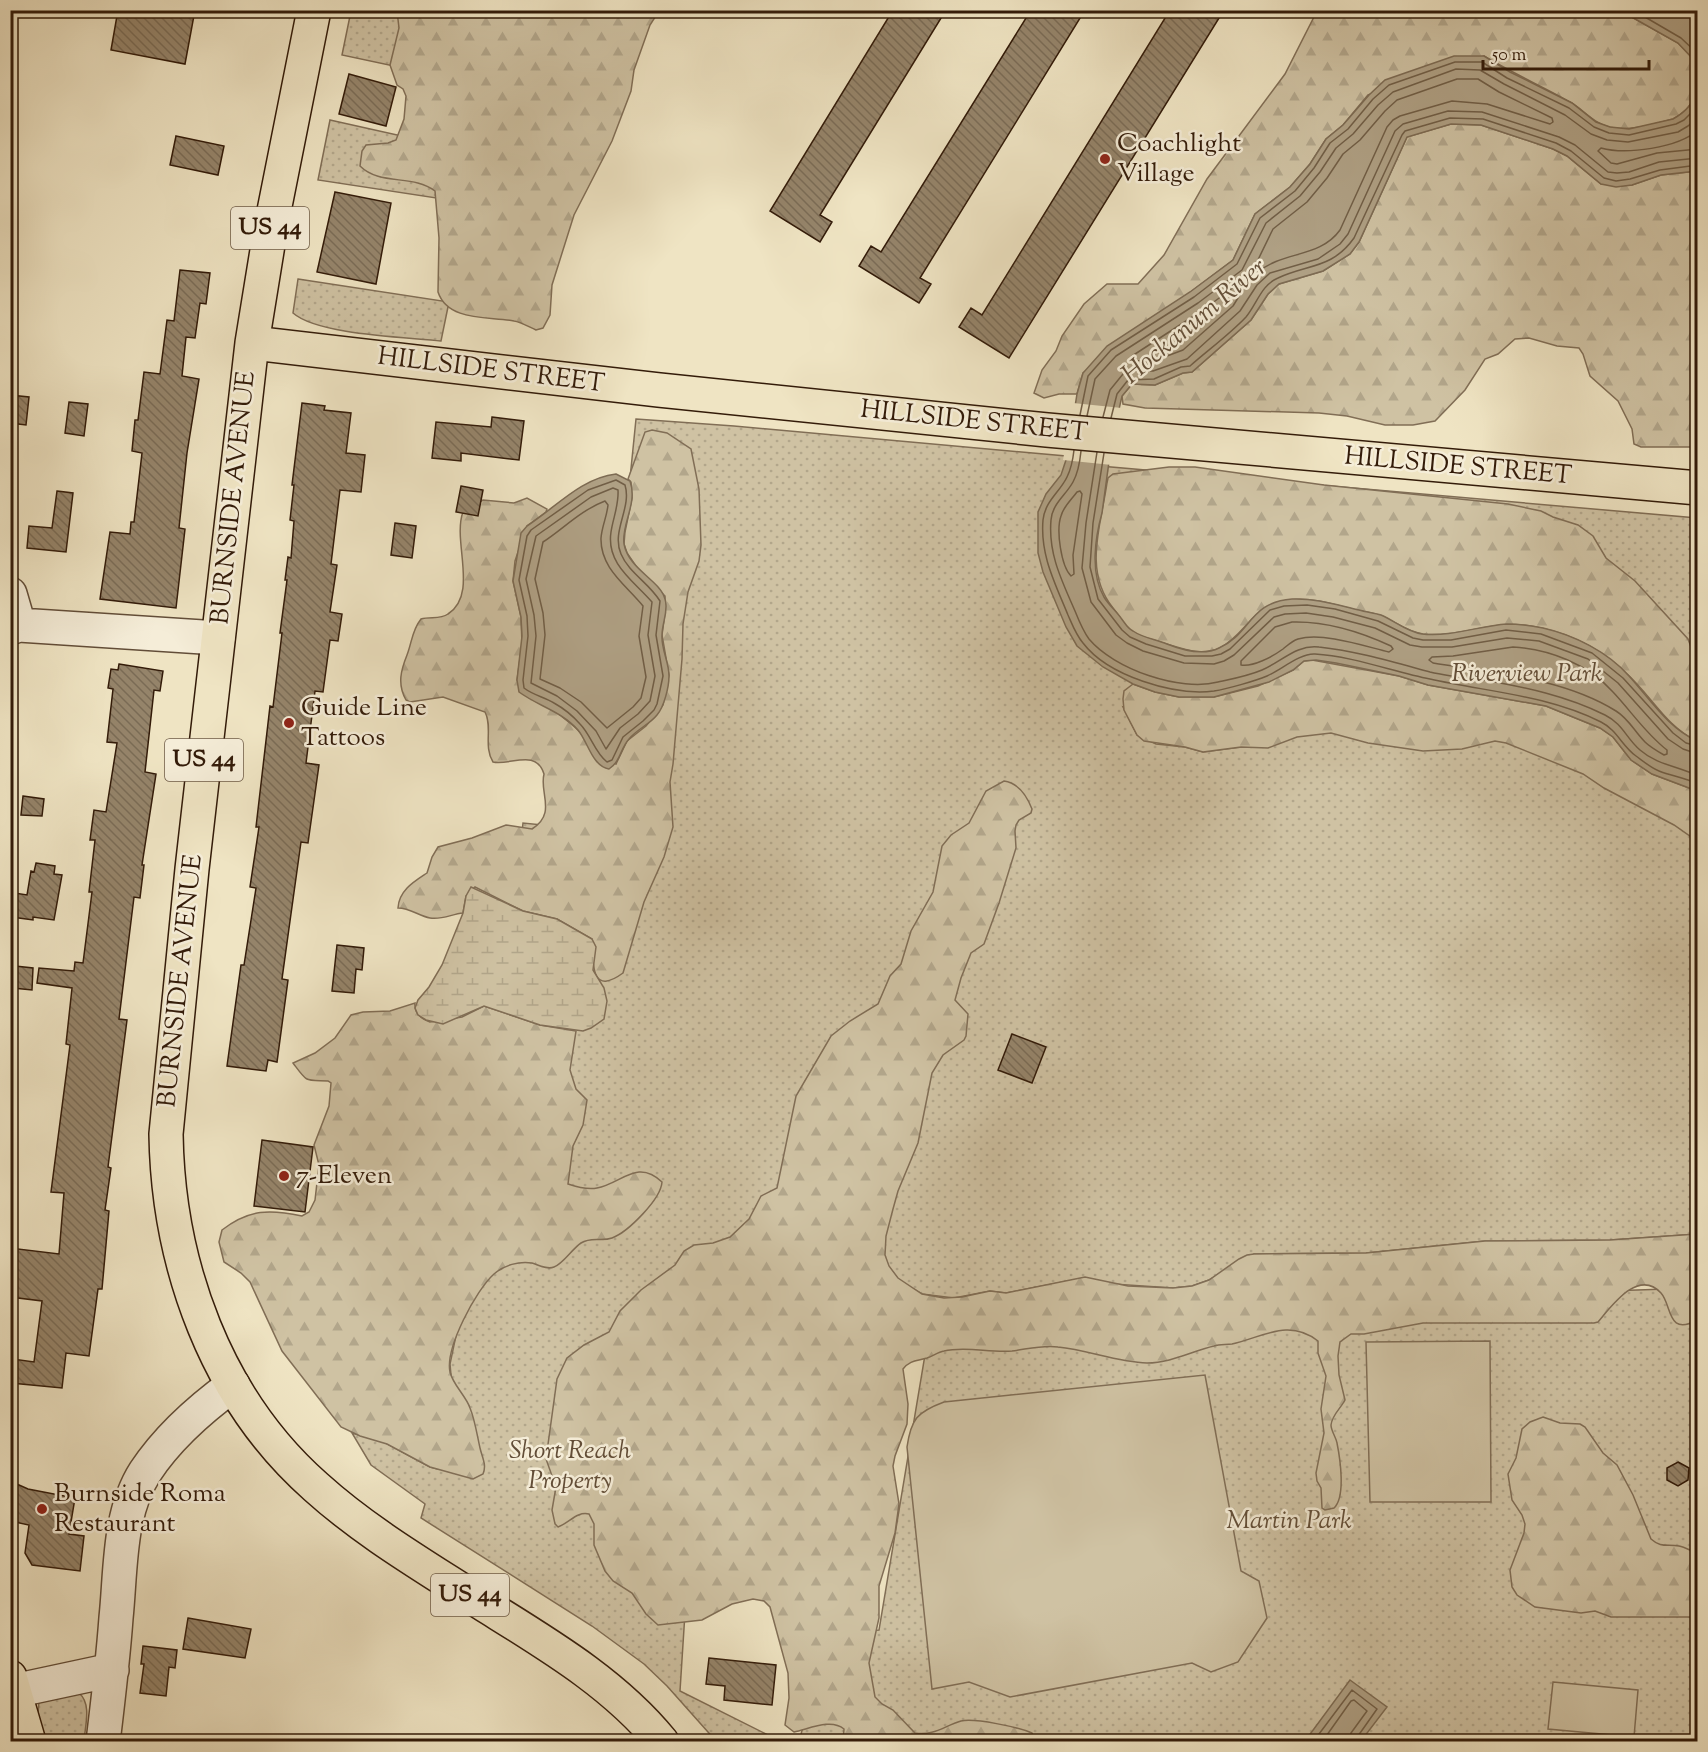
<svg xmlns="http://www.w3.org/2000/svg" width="1708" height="1752" viewBox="0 0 1708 1752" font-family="'Sorts Mill Goudy',serif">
<defs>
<pattern id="grass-dots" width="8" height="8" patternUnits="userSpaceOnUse" patternTransform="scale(1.5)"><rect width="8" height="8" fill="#cfc2a3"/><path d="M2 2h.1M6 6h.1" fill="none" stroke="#b2a68b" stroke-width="1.8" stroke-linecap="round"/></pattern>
<pattern id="forest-firs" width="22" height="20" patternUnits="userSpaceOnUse" patternTransform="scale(1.5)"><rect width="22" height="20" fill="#cfc2a3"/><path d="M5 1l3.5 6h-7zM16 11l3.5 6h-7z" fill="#b2a68b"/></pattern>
<pattern id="wetland-marsh" width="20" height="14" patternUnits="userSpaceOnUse" patternTransform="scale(1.5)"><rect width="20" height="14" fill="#cfc2a3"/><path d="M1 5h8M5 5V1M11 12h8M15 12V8" fill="none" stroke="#b2a68b"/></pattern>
<pattern id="building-back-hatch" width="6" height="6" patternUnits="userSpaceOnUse" patternTransform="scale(1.5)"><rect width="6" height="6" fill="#95846a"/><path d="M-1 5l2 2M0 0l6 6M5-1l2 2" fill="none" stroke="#7a6b55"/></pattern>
</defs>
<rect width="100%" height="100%" fill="#efe4c3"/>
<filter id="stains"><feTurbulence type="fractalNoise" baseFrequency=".00333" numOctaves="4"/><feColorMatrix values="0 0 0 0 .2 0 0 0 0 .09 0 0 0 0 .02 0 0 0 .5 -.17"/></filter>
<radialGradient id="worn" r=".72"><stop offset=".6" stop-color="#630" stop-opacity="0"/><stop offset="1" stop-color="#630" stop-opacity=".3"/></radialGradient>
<path fill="url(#grass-dots)" stroke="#816e56" stroke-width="1.5" fill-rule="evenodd" d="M582,10L572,104L342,55L351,11Z
M330,120L478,153L469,203L318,180Z
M298,279L449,302L441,341C406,337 318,335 293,313Z
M636,419L734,426L1077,457V464L1697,518V1234L1610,1240L1485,1241L1366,1253L1254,1254L1209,1280L1192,1286L1173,1288L1068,1281L1006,1293L990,1291L954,1298L922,1294L912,1288L704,1316L680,1691L780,1741H716L667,1686L644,1664L592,1626L421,1518L425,1504L371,1465L352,1433L384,1442L430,1467L438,1469L451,1375L450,1364L519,1035L525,987L506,984L523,823L623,833L533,721L615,627ZM1123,707L1257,747H1241L1203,752L1185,747L1156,744L1137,735Z
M1697,1288V1741L799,1742L825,1642L847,1632L879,1630L932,1313Z
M79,1693C92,1704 85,1726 84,1741H46L38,1714L39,1701Z"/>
<path fill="url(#forest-firs)" stroke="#816e56" stroke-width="1.5" d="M397,11H659L650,25L634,70L631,91L612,141L574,215L552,285L550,315L543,328L536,330C529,327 521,322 514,321C489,316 448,322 438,292L439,238L435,191C413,174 380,186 360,166L362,151L366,145L388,143L396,140L404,119L406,96L403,89L397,85L390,65L399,28Z
M1317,11H1621L1678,43L1697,63C1697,89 1699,105 1673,119C1653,124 1630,132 1609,127C1593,123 1584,110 1570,102C1542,86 1512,73 1484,56L1368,95L1343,125L1326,139L1310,164L1290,187L1255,214L1233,260L1083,373L1077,394H1059L1044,398L1034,393L1042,370L1056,351L1062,336L1084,304L1107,284H1138L1164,255L1207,179L1285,74Z
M1451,124L1481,125L1553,149L1567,156L1601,184L1632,185L1661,175L1697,171V447H1641L1634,444L1632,429L1618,401L1590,376L1583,354L1579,348L1557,346L1529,338L1515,339L1498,354L1485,359L1465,390L1435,421L1413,425H1385L1347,416L1319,413L1145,408L1123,404L1122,396L1132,384L1155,385L1183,373L1192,372L1251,320L1268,294L1279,284L1323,271L1350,254L1359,242L1407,137Z
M652,430L667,433L691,449L699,489L701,545L699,561L688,592L683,624L682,659L673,764L670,782L673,827L664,857L644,902L623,973C590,997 593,963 592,939L557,919L523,911L475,887L466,896L463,913C452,914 442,920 430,918C419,916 410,908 398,908C399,890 415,881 427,873L432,857L438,847L472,838L506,825L532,829C557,813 539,793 544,774C536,748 510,766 493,762C483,746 493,727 485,712L443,697L410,702L406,700C397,684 401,670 407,655C412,642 412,630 421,619C430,616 440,620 448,614C479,594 452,541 463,512L483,500L514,503L527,498L547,509L546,512L527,526L515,561L513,581L521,617L522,644L517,680L539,703L550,707L576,728L586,739L594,757L616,764L627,741L646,726L663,705L669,675L662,635L665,613V596L638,569L627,553L624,544L625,532L632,498L631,482L628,479L645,432Z
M1169,467H1195L1324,485L1508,504L1541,511L1553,517L1578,525L1593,536L1606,558L1635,581L1688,639L1697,663V741C1666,727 1651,695 1626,673C1605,653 1581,639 1553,631C1539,627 1518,623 1503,625C1476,627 1451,637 1423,634C1408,632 1395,622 1382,616C1375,613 1367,612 1360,611C1336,605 1314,597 1289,600C1253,603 1247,634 1220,648C1202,657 1181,648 1163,643C1152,639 1134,636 1126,626C1122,621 1118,614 1113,608C1083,571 1101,525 1107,483L1108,478L1113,474Z
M1312,660L1399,676L1428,685L1546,706L1600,728L1613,737L1631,760L1652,774L1697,791V841L1674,825L1604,788L1583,774L1506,743L1495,741L1462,749L1423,751L1368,743L1331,733L1297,737L1268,748L1241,747L1203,752L1185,747L1144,741L1137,735L1124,710L1123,699L1124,691L1133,684L1155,692L1179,697H1214L1258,686L1293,670L1304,661Z
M1004,781C1018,783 1027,796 1032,809L1031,813L1019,820L1016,825L1015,831L1016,848L999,903L984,944L971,953L961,978L955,1000L968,1014L966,1036L964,1040L943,1055L932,1073L918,1143L898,1191L893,1209L886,1236L885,1255L889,1266L898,1278L922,1294L944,1298L962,1297L990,1291L1006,1293L1085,1277L1128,1286L1173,1288L1192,1286L1209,1280L1239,1259L1247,1255L1254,1254L1366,1253L1485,1241L1610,1240L1697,1234V1320C1667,1337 1672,1305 1661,1293C1638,1268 1611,1307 1598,1322L1594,1323H1423L1364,1334H1351L1340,1342L1338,1356L1339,1375L1345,1400C1341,1408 1332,1415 1331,1425C1331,1431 1336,1437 1337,1443C1340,1458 1346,1497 1334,1508L1325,1510L1322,1508L1321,1488L1317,1481L1316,1473L1324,1433L1321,1409L1326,1376L1318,1353V1341C1289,1318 1263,1337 1232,1344C1226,1345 1220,1344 1214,1346C1192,1351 1171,1363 1147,1363C1117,1362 1088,1350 1058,1347C1042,1345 1028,1349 1012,1351C990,1353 966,1346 944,1351C938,1352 933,1356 927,1358C917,1361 910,1360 903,1369L908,1404L907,1424L895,1456L893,1466L899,1504L895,1533L879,1586V1618L869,1663L875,1697L882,1704L893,1710L915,1733C934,1736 944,1726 961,1721C975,1718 1018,1727 1032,1733L1035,1740L1034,1742L843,1741L844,1729C831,1718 809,1729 794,1732L785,1725L789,1698L788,1673L770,1607L764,1601L753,1599L732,1604L702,1620L658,1625L646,1614L632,1593L613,1581L605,1571L594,1545V1524L589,1514C577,1511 569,1523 558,1527L555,1524L552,1510L556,1487L546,1459L557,1379L567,1358L584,1345L609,1332L620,1311L641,1290L675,1265L684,1251L694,1245L713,1243L730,1237L749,1219L761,1196L777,1188L796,1096L831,1036L850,1021L878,1004L890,976L901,964L911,931L933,892L942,846L951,835L969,823L986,791Z
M415,1003C414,1013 422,1019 430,1022L462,1017L484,1006L540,1025L576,1031L570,1070L576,1089L587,1100L583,1125L573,1146L568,1184C577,1187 587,1190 597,1188C621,1184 637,1158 662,1182C661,1199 628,1232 612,1238C601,1242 592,1236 581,1243C572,1249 563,1264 554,1267C547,1270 539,1265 532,1263C519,1261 504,1265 494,1274C476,1290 445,1348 450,1372C453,1385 466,1396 470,1408C475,1420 477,1435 480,1448C482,1457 487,1465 483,1474L473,1479L430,1467L387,1444L360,1436L341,1427L282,1351L250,1282L241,1273L224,1262L219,1242L222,1230C249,1209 270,1209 302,1216L309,1212L315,1200L319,1165L314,1145L329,1106L331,1083L328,1081C304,1080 308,1083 293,1063L315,1053L335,1038L351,1015L363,1012L390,1011Z
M1543,1417L1560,1423L1580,1424L1585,1427L1603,1453L1617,1465L1633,1495L1651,1539C1661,1548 1667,1544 1679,1546C1685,1547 1691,1551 1697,1553V1617H1611L1595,1611L1581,1613L1535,1607L1517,1595L1512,1587L1510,1570L1524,1533L1525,1524L1522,1515L1512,1500L1508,1474L1516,1458L1522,1429L1530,1422Z"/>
<path fill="url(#wetland-marsh)" stroke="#816e56" stroke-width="1.5" d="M471,887L523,911L557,919L592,939L596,947L593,970L604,988L607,1001L604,1019L591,1028L583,1031L540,1025L484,1006L443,1024L426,1020L418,1015L415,1008L418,1000L429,987L442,965L463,913L466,896Z"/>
<path fill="#cfc2a3" stroke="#816e56" stroke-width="1.5" d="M1490,1341L1491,1502H1370L1366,1342Z
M1205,1375L1241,1571L1259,1581L1267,1618L1238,1662L1211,1672L1192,1663L1010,1697L969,1682L932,1689L907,1447C911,1419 917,1412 944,1402Z
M1553,1682L1638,1690L1634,1737L1548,1729Z"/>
<path fill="#afa084" stroke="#7d6b53" stroke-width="1.5" d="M1621,11H1697V63L1678,43Z
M1454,56H1484L1510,72L1572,103L1596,122L1610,127L1629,129L1673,119C1684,113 1693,104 1697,92V171L1661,175L1632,185L1616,187L1601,184L1567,156L1553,149L1481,125L1451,124L1407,137L1359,242L1350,254L1323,271L1279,284L1268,294L1251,320L1192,372L1183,373L1155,385L1132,384L1122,396L1112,440L1102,513C1095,538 1090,573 1104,597C1108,604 1116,611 1121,618C1125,623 1127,628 1133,631C1143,638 1155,639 1167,644C1182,650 1203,656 1219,648C1251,634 1249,602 1292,599C1316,598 1337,605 1359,610C1366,612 1374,613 1381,615C1395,621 1407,632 1422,634C1452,637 1478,626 1507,624C1519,624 1532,626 1543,628C1574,635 1608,652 1629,676C1650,699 1668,728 1697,741V791L1652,774L1631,760L1613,737L1600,728L1546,706L1428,685L1399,676L1336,663L1316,660L1304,661L1293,670L1269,682L1214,697H1179L1155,692L1133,684L1103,667L1077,646L1066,627L1043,572L1038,553V512L1046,494L1061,475L1067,457L1077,394L1083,373L1107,346L1190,292L1233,260L1255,214L1290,187L1310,164L1326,139L1343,125L1369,95L1385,80Z
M616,474L630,481C638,504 621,524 624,544C629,570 660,580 665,599C669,610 662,623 662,635C661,649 669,662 669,676C669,687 664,707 657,715C649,725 637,729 629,739C620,749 621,761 609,769C592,766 588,742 578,730C561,711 538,706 519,692L517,680L522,636L521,617L513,581L521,533L527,526C555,508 581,478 616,474Z
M1350,1680L1387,1707L1361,1741H1305Z"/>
<path fill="#efe4c3" d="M1073,403L1122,408L1115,440L1112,465L1063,460Z"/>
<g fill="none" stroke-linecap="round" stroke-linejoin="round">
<path stroke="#715e46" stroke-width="1.5" d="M1633,10L1681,38L1698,54
M1457,79H1478L1499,92L1552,118L1553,122L1550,124L1487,104L1452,101L1400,116L1393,120L1387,127L1340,230C1320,258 1283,251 1258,272L1255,271L1254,268L1273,229L1307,202L1327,178L1343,154L1360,140L1385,111L1397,100Z
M1698,130C1678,148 1626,155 1601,148L1598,151L1611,163L1617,164L1657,153L1698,149
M1242,281L1245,282L1246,285L1233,306L1183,350L1151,362L1131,360L1132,356L1203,310Z
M1080,415L1088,376L1111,350L1194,297L1237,264L1260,218L1295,191L1314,168L1330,143L1348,129L1373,99L1389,85L1455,62H1482L1507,78L1569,108L1594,127L1609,133L1629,135L1676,124L1684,120L1698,106
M1087,416L1095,379L1116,356L1198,303L1242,270L1266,223L1300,196L1320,172L1336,148L1353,134L1378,105L1393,92L1456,69L1480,70L1504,84L1565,115L1591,134L1607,140L1628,142L1678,132L1688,126L1698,117
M1103,417L1110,390L1123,374L1130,371H1153L1187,359L1240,311L1257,285L1270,273L1318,259L1340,244L1348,234L1395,131L1403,124L1448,111L1482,112L1559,137L1575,145L1608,172L1617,173L1629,172L1659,162L1698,158
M1111,418L1117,394L1128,380L1154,379L1181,367L1190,366C1208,350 1229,335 1246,317C1257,304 1261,285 1278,278C1308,264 1332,269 1354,238L1402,135L1405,131L1450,118L1483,119L1556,143L1571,151L1604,178L1616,181L1630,179L1660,170L1698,165
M1074,450C1073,459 1071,469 1067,477C1060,492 1045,501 1043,520C1040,555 1055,583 1068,615C1072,624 1076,635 1083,643C1108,676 1174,696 1214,691C1227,689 1255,681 1267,676C1281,670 1300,653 1315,654C1352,656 1394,672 1430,679C1488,692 1547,695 1601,722C1617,730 1622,746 1636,756C1643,761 1651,768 1659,771C1672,776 1685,778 1698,784
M1081,451C1080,461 1078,473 1073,482C1066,495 1052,504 1051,520C1048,554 1062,581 1075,611C1079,621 1083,631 1089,639C1114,669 1180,692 1218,682C1232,679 1248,676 1262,670C1281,662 1297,644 1319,647C1356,651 1393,662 1430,672C1447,676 1466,678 1483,680C1525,687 1567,696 1605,715C1623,724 1626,738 1640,750C1657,765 1678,766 1698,776
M1097,452L1086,523L1082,568L1091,602L1116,635L1127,643L1143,651L1184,663L1214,664L1224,661L1234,655L1274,617L1285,614L1306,613L1333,617L1375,628L1410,645L1422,647H1452L1507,638L1539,641L1588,659L1618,683L1668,739L1683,749L1698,754
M1104,453L1093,523L1090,567L1098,599L1122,630L1130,637L1146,644L1185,656H1212L1221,654L1230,649L1270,610L1284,606L1307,605L1335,609L1378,621L1413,638L1423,640H1451L1506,630L1541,634L1592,653L1623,678L1673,733L1686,743L1698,746
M616,480L625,485C632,508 611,531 621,554C629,573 649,583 660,601L656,635L663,676L657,704L654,710L643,721L623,737L612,760L607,762C595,753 591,735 580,724C573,716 563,708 554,703C544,697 533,695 524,688L523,680L528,636L527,616L519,580L527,536L531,530L588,490Z
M613,488L618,490C619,505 613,518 611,532C606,564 634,581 652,602L648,635L655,676L650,701L638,714L620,728L606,749L596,731L577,711L557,696L531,683L536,636L534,615L526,579L536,536L591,497Z
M1080,491L1082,494L1073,555L1074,574L1071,576C1061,566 1056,530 1061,516C1063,507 1072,499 1077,492Z
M605,501L608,505C607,516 602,526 601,538C600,568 626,585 643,606L639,636L646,677L641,698L633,707L607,728L581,702L560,688L540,679L545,635L543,613L535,579L543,542C563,529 581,510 605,501Z
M1292,622C1326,621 1361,632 1391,646L1393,649L1389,652C1364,646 1323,632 1298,639C1292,641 1288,645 1283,649C1272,657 1253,667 1241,665V661L1275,627Z
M1513,647C1549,649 1588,664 1613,692C1631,711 1646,734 1667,750V754L1664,755C1657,751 1650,747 1645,742C1634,731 1629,719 1616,711C1563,678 1494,673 1433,663L1429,660L1432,657L1453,656Z
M1313,1742L1352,1690L1377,1709L1358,1736L1357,1742
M1322,1742L1351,1701L1354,1700L1367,1711L1351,1733L1349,1742"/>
</g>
<path fill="url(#building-back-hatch)" stroke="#331b09" stroke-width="1.5" d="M118,10H195L185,64L111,50Z
M893,10H946L820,215L832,222L820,242L770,211Z
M1031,10H1085L920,278L931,284L919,303L859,266L871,246L881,252Z
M1170,10H1224L1009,358L959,327L971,308L982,315Z
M349,74L396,87L386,126L339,114Z
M176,136L224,146L218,175L170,165Z
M335,192L391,203L376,284L317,272Z
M180,270L210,273L206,304L200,303L195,338L186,337L182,376L199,379L187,453L179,528L185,529L176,608L100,599L110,532L130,534L131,522H134L142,453L132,451L135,420H138L144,372L160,374L167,320L174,321Z
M10,395L29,397L26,425L10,423Z
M69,402L88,404L84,436L65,433Z
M302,403L325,406L324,410L351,413L346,453L365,455L361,492L340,490L331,564L337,565L330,612L342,614L338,641L330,640L323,692L315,691L306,763L319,765L308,843L301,842L290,921L282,979L288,980L277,1062L268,1060L266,1071L227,1066L241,965H244L256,888L250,887L259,827H256L270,706L273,707L282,633H280L287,580H285L288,557L291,558L294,521L290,520L294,485H292Z
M492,417L524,421L519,460L461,453V461L432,458L436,422L491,427Z
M461,486L483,490L478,516L456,512Z
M57,491L73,493L66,552L27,548L29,526L52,528Z
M395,523L416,526L412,558L391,555Z
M119,664L163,671L160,691L154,690L145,772L156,774L142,865H144L140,898L134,897L119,1019L127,1020L108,1167L111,1168L105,1210L109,1211L102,1289H98L89,1356L66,1353L62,1388L11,1383L13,1359L34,1362L42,1301L10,1297V1248L59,1254L64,1193L51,1192L70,1045L66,1044L72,988L37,983L39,968L74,971L75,962L83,963L92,892H89L95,840H90L94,810L106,812L117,743L107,742L113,689L108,688L111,669L118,670Z
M23,796L44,799L42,816L21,815Z
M36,863L55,866L54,874L62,875L54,920L33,917V920L12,917L15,893L27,895L31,871L34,872Z
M337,945L364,948L362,970L356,969L354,993L332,991Z
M15,966L33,968L32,990L13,988Z
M1012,1034L1046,1047L1032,1083L998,1070Z
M262,1140L313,1147L305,1212L254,1206Z
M1678,1462L1689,1468L1688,1480L1678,1486L1667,1480V1468Z
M10,1481L28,1489L75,1498L69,1534L84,1536L80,1571L32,1565L25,1553L29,1525L10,1521Z
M188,1618L251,1629L245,1658L183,1649Z
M143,1646L177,1650L175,1668L169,1667L166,1696L140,1693L144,1664H141Z
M709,1658L776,1665L772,1705L724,1700L725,1686L706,1684Z"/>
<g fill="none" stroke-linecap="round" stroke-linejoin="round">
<defs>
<path id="minor" d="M10,594L19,625
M10,628L19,625L218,638
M14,1691L112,1670
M103,1742C108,1701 113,1660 116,1618C121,1571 118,1514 145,1472C168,1437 200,1409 233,1385"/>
<path id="major" d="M314,10L271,226L252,343L192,869L166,1134C168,1265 216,1399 316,1487C367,1533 426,1567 483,1604C547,1644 614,1683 662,1742
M252,343L659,390L1047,430L1698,488
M10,1677L29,1742"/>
</defs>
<use href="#minor" stroke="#624d38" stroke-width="36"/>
<use href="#major" stroke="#331b09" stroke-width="36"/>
<use href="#minor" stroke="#f5edd8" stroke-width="33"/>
<use href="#major" stroke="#efe4c3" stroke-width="33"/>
</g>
<g fill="#8f2418" stroke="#f5edd8" stroke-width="2">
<circle cx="1105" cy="159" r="6"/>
<circle cx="289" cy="723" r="6"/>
<circle cx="284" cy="1176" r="6"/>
<circle cx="42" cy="1509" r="6"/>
</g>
<g text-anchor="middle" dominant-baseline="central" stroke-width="5" stroke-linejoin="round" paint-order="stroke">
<g fill="#f5edd8" stroke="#6d5a47" stroke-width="1.5">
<rect x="231" y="207" width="78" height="42" rx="4.5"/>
<rect x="165" y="739" width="78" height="42" rx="4.5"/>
<rect x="431" y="1574" width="78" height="42" rx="4.5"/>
</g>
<g font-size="24" font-weight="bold" fill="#331b09">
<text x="270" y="228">US 44</text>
<text x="204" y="760">US 44</text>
<text x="470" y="1595">US 44</text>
</g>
<g font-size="26" fill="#331b09" stroke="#f5edd8" text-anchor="start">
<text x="1117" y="144">Coachlight<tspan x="1117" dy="30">Village</tspan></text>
<text x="301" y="708">Guide Line<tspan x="301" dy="30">Tattoos</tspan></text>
<text x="296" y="1176">7-Eleven</text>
<text x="54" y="1494">Burnside Roma<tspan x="54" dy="30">Restaurant</tspan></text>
</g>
<g font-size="26" fill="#331b09" stroke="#f5edd8">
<text transform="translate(491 371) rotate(7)">HILLSIDE STREET</text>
<text transform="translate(974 422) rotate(6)">HILLSIDE STREET</text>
<text transform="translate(1458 467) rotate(5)">HILLSIDE STREET</text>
<text transform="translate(234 498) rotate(-84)">BURNSIDE AVENUE</text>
<text transform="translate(181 981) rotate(-84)">BURNSIDE AVENUE</text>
</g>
<g font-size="26" font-style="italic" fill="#624d37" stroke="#f5edd8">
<text x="1527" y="674">Riverview Park</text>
<text x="570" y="1451">Short Reach<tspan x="570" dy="30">Property</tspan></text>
<text x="1289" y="1521">Martin Park</text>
</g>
<g font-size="27" font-style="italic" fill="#65503a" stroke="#f5edd8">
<text transform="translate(1195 322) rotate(-40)">Hockanum River</text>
</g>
</g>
<rect width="1708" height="1752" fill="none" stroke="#efe4c3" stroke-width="36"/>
<rect x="12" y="12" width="1684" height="1728" fill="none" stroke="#331b09" stroke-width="3"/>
<rect x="18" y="18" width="1672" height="1716" fill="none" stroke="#331b09" stroke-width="1.5"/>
<path d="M1483 60v9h166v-9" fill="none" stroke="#331b09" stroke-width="3"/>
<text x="1492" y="60" font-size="18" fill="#331b09" stroke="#f5edd8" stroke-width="4.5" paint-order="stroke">50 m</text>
<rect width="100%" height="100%" filter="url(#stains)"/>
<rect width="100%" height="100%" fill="url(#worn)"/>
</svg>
